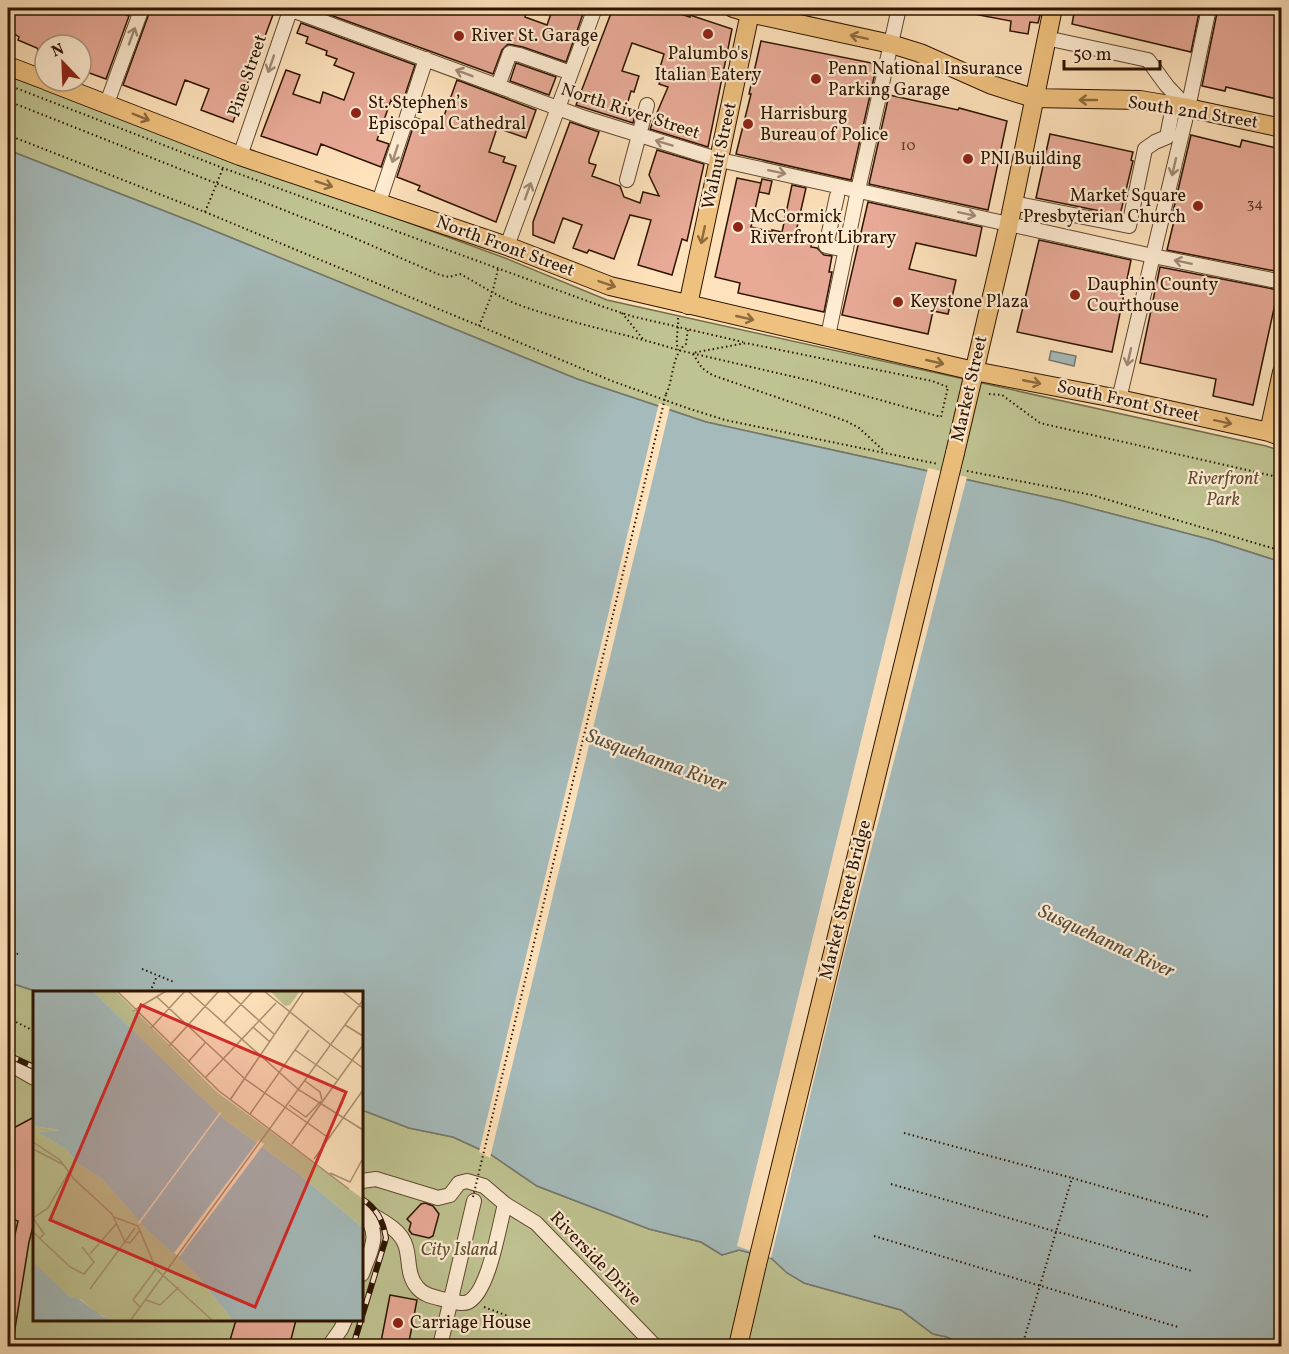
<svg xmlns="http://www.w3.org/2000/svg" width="1289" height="1354" viewBox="0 0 1289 1354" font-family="Vollkorn,serif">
<rect width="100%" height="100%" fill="#fee2bb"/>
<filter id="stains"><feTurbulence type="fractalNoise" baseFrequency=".00333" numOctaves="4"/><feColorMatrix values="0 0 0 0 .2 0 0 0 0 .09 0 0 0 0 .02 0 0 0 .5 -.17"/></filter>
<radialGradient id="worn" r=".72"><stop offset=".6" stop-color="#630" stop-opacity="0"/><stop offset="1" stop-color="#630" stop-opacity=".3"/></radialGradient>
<path fill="#bfc391" stroke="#766c48" stroke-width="1.5" d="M8,76L505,258L607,300L1266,446L1281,451V562L1212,540L1063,501L706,422L577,379L195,223L8,150Z
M8,982L38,992H34V1320H362V1110L409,1128L453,1137L490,1154L537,1186L649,1229L701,1242L722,1255L739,1250L771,1258L787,1272L804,1283L901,1310L933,1334L947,1337L966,1346H8Z"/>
<path fill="#a5bbbb" stroke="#757870" stroke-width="1.5" d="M8,150L195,223L577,379L706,422L1063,501L1212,540L1281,562V1346H966L947,1337L933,1334L901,1310L804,1283L787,1273L771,1258L739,1250L722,1255L701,1242L649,1229L537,1186L490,1154L453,1137L409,1128L362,1110V992H38L8,982Z
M1051,351L1076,356L1074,366L1049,360Z"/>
<path fill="#fee2bb" d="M659,403L670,407L490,1158L479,1152Z
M928,468L967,477L844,955L771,1258L737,1246Z"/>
<path fill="#e8aa97" stroke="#2d1400" stroke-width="1.5" d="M20,8H126L124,14L129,16L106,79L81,70V45H45V64L37,48L18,40L19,37L10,31L15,14Z
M151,8H260L274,12L233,122L201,110L209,89L185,80L176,105L123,85Z
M311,8H528L525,17L547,25L553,8H585L566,62L523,47L508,44L502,50L493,74Z
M613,8H660L690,17V15L732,29L708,147L650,129L668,87L659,84L663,72L659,71L664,54L632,43L622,71L639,76L634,92L631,91L625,112L635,115L633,123L576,105Z
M969,8H1042L1038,23L1030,22L1028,34L1010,31L1011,21L968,13Z
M1075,8H1200L1191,52L1072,24Z
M1218,8H1239L1261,12L1262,8H1281V100L1226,87L1225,91L1202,86Z
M301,23L415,65L402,104L391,100L377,140L389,144L381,167L321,144L317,155L261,136L286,70L300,75L293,94L320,103L323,92L344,100L354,73L334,65L337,59L326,55L327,51L306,43L308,37L297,33Z
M761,41L877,64L851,180L736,154L751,94H749Z
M516,63L556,77L549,95L510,81Z
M457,80L536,110L526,138L497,128L489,152L505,157L503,162L516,166L496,222L418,190L420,186L397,177L416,118L440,127Z
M889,95L958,110L959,108L1007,121L988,210L869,184Z
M570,122L599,132L589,160V163L596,165L592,176L620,186L624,197L640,203L643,192L659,196L649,175L657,150L704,164L687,241L682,239L672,275L638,265L651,220L630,215L614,259L589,250L587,253L573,248L582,225L563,218L554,243L533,235V222Z
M1050,134L1133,152L1131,160L1133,161L1120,215L1036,198Z
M1191,135L1240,147L1242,140L1281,149V265L1280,272L1167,250L1174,221L1171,220Z
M737,178L761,183L751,227L772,232V230L782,232L792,185L806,188L795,236L812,240L811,247L817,248L824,255L832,256L829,272H832L824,312L738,293L740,283L715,277Z
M762,179L772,181L769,194L759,192Z
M868,202L982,227L976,256L916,243L909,269L956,280L948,314L933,311L928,334L842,315Z
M1039,240L1131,260L1112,352L1017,332Z
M1160,267L1278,290L1253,405L1213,396L1216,379L1140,363Z
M34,1117V1223L29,1242L13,1341H8V1242L13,1243L18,1221L8,1218V1131Z
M425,1203L433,1206L439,1214L433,1236L429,1238L412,1234L409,1230L411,1223L407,1219L421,1204Z
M390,1295L417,1300L408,1347H380Z
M236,1320H296L289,1347H228Z"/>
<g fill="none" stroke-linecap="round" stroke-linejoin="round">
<defs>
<path id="minor" d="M286,8L585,118L720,160L1153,256L1282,282
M1046,38L1148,60L1167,86L1188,108
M498,86L510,53L520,55L571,73
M107,103L142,8
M240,156L291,8
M627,180L647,105
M837,196L826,246L846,250
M379,202L426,59
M1013,203L1129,226L1145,149L1155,142L1167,137L1173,106
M507,246L595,8
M828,336L858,190L899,8
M1119,399L1188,108L1209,8
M8,1063L34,1078
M362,1181L376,1179L438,1198L450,1195L459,1183L467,1181L484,1186L505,1204L536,1223L655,1346
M362,1209C378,1219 401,1228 406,1247C410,1261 407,1275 417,1287C424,1296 435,1297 446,1300C453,1301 462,1305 468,1302C489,1292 499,1226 505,1204
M362,1274C371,1248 382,1236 363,1212
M329,1346L341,1329L345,1320
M440,1346L474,1201"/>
<path id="major" d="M733,8L749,13L891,44L920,53L992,85L1033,98L1140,100L1188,108L1282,128
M8,66L45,80
M47,81L240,156L507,246L610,286L974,371L1119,399L1269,432L1282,437
M688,305L751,8
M1269,432L1282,372
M955,453L1008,228L1053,8
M738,1346L757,1264"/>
</defs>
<use href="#minor" stroke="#61482f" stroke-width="16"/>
<use href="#major" stroke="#2d1400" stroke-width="20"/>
<path stroke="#2d1400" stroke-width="2" stroke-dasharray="1.5 3" stroke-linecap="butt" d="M8,85L223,168L601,306L631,316L743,342
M8,101L352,237L440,275L449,277L460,274C481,285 499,298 522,306C573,324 627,334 678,350L812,381L941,417L948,387L932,381L746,343L692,353
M8,135L205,212L612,381L687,408L725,420L938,464
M205,212L223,168
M622,313L643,339
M678,318C679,329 675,338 678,350
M479,326L492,294L498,269
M693,354L702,368L712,375L846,421L859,428L884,451
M1279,358L1282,346
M666,394C674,379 671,355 686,344L688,328
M989,394L1002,395L1040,423L1282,478
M967,471L1092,495L1282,551
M8,951L18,954
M142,969L174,982
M150,992L157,976
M8,1018L34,1031
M904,1133L1072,1178
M891,1184L1192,1271
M874,1236L1178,1327
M484,1307L508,1316
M1022,1346L1072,1178L1209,1217"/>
<use href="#minor" stroke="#feecd3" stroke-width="14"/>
<use href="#major" stroke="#efc17e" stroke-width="18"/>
<defs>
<path id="rail" d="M8,1055L34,1067
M353,1346L386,1238C383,1221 377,1208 362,1199"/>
</defs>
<use href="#rail" stroke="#2d1400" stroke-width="6"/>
<use href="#rail" stroke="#feecd3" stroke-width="4" stroke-dasharray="11" stroke-linecap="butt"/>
<defs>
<path id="major-bridge" d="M757,1264L955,453"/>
</defs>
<use href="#major-bridge" stroke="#2d1400" stroke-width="20" stroke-linecap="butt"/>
<path stroke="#2d1400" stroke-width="2" stroke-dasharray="1.5 3" stroke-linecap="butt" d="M473,1197L666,394"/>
<use href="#major-bridge" stroke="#efc17e" stroke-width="18"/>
</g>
<defs><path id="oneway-shaft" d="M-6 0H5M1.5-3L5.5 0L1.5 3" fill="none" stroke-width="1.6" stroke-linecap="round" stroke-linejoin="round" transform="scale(1.5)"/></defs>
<g stroke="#a08b74">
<use href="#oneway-shaft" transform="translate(132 36) rotate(-70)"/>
<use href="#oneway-shaft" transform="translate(271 64) rotate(109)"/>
<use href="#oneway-shaft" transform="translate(464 73) rotate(-159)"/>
<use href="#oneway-shaft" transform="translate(664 143) rotate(-163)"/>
<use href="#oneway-shaft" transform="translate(395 154) rotate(108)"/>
<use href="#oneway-shaft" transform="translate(1174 167) rotate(103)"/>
<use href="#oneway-shaft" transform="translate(777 172) rotate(12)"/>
<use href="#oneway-shaft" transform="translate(528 191) rotate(-70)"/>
<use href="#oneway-shaft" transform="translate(967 214) rotate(12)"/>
<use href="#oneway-shaft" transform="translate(1183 262) rotate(-168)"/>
<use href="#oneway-shaft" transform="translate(1129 357) rotate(103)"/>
</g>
<g stroke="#8e6a3f">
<use href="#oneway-shaft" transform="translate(859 37) rotate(-168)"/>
<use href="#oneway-shaft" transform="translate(1088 100) rotate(180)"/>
<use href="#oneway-shaft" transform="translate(141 117) rotate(22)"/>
<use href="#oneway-shaft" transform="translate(324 184) rotate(18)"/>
<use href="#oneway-shaft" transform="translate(703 235) rotate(102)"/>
<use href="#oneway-shaft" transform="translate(607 284) rotate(19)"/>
<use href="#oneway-shaft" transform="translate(745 318) rotate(13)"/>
<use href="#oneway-shaft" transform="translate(935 362) rotate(13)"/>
<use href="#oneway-shaft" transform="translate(1032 382) rotate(11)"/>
<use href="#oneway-shaft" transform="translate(1223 422) rotate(12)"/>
</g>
<g fill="#8f2418" stroke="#feecd3" stroke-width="2">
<circle cx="708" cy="34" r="6"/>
<circle cx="459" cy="36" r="6"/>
<circle cx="816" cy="79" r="6"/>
<circle cx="356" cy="113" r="6"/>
<circle cx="748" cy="124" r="6"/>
<circle cx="968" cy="159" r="6"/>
<circle cx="1198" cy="206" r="6"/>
<circle cx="738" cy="227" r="6"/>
<circle cx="1075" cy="295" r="6"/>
<circle cx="898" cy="302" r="6"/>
<circle cx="398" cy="1323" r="6"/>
</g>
<g text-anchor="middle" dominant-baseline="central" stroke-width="4.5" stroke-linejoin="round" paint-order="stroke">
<g font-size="15" fill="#5c3a26">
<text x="908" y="146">10</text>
<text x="1255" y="204">34</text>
</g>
<g font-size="18" fill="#2d1400" stroke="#feecd3" text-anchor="start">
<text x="471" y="36">River St. Garage</text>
<text x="708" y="54" text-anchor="middle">Palumbo's<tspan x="708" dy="21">Italian Eatery</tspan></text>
<text x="828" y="69">Penn National Insurance<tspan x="828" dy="21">Parking Garage</tspan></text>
<text x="368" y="103">St. Stephen’s<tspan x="368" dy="21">Episcopal Cathedral</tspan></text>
<text x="760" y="114">Harrisburg<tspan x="760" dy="21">Bureau of Police</tspan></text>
<text x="980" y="159">PNI Building</text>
<text x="1186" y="196" text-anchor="end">Market Square<tspan x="1186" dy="21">Presbyterian Church</tspan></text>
<text x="750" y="217">McCormick<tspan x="750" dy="21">Riverfront Library</tspan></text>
<text x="1087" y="285">Dauphin County<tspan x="1087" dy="21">Courthouse</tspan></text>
<text x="910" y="302">Keystone Plaza</text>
<text x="410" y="1323">Carriage House</text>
</g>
<g font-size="18" fill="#2d1400" stroke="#feecd3">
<text transform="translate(248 76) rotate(-71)">Pine Street</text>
<text transform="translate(630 112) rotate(18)">North River Street</text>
<text transform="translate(1193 113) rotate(9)">South 2nd Street</text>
<text transform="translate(720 156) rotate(-78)">Walnut Street</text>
<text transform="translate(505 247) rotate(20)">North Front Street</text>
<text transform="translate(970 389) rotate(-77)">Market Street</text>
<text transform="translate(1128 402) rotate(12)">South Front Street</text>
<text transform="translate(846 900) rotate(-76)">Market Street Bridge</text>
<text transform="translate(595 1259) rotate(46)">Riverside Drive</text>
</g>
<g font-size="18" font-style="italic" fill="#605133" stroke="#feecd3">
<text x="1223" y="479">Riverfront<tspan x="1223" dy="21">Park</tspan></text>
<text x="459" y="1250">City Island</text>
</g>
<g font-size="20" font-style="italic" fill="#574e41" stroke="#feecd3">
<text transform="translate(656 761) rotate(20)">Susquehanna River</text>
<text transform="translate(1106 942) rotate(25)">Susquehanna River</text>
</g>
</g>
<g transform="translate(33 991)">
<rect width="330" height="330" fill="#fee2bb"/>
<path d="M60,0H82L185,102L330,208V237L265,182L192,129ZM237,0H267L257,14L252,15ZM0,135L27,139L4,141L33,158L44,172L68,187L114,239L163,283L200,330H81L64,322L48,308L38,307L10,282L0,271Z" fill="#bfc391"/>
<path d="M0,0H60L192,129L265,182L330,237V330H200L163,283L114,239L68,187L44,172L33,158L4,141L27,139L0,135ZM0,271L38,307H45L69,325L84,330H0Z" fill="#a5bbbb"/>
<path d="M187,121L188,122L106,233L105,232ZM226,149L231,153L146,266L141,262Z" fill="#fee2bb"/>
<path fill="none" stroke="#aa9070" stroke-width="1.5" d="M84,0L186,100L316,198M155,0L266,99L330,139M193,0L241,43M231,0L298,54M309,0L330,17M124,6L212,88L296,147M100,20L133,0M191,32L220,0M312,34L330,45M220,36L237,51M118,37L152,0M298,54L330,77M136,55L186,0M262,59L305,89M155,71L172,52M172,87L243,12M272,90L287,101L289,109M197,109L271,0M256,114L273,126L288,110M217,123L276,39M0,151L27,169L41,188L79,223L92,251M259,153L330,54M0,158L31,174M281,168L330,99M297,182L317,191L329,169M81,226L105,235L123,278L180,330M0,241L37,276L51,283L61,271L49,256M7,247L11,243L0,227L15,217L36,181M92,251L97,252L107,239M57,263L84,232M57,298L102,237M113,309L127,314L146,296M107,316L100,309L123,278M97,330L330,9"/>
<path fill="#d62828" fill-opacity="0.15" stroke="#d62828" stroke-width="3" d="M108,14L313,101L222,316L17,229Z"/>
<rect width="330" height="330" fill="none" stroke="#2d1400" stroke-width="3"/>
</g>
<rect width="1289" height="1354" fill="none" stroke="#fee2bb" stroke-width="30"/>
<rect x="9" y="9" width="1271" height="1336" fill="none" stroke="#2d1400" stroke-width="3"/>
<rect x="15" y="15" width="1259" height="1324" fill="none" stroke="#2d1400" stroke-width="1.5"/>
<g transform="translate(63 63) rotate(337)"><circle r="28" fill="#feecd3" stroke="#aa967f" stroke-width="1.5"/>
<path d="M0-4.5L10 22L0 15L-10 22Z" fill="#8f2418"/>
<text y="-9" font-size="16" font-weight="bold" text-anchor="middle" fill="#2d1400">N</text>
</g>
<path d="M1064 60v9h96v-9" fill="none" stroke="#2d1400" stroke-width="3"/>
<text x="1073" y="60" font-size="18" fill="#2d1400" stroke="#feecd3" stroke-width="4.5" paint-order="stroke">50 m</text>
<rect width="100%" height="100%" filter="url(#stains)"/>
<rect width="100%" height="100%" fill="url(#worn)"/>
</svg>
